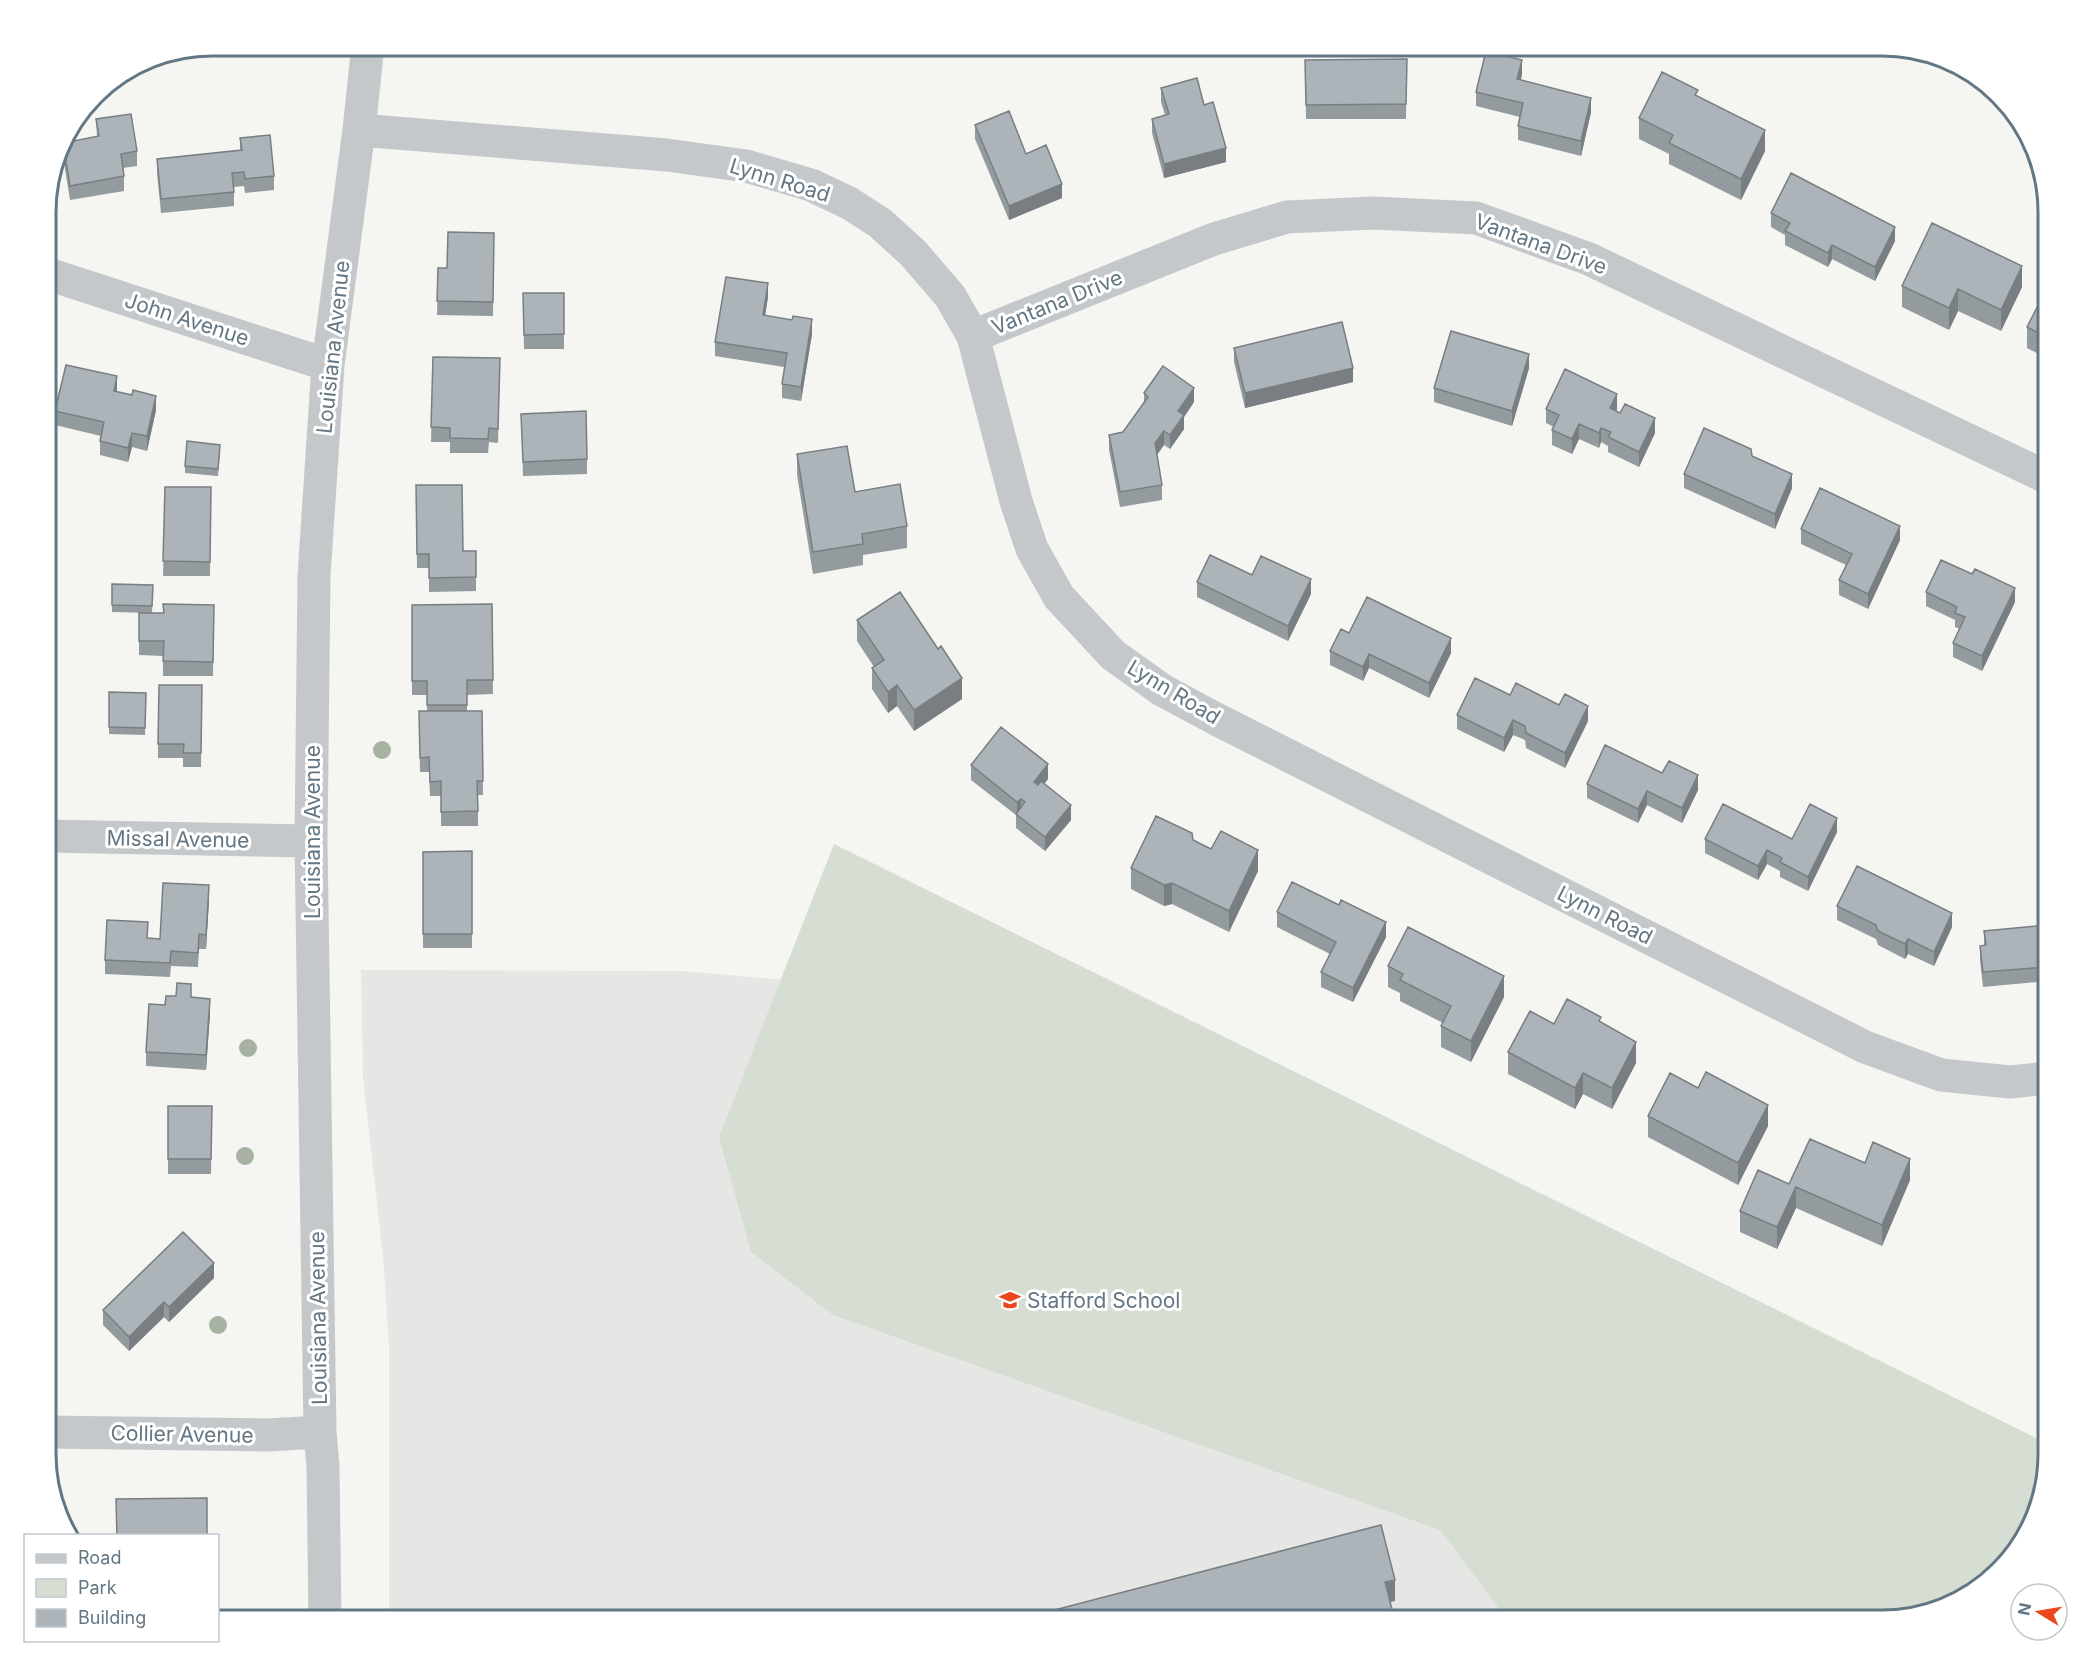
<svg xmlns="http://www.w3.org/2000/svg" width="2093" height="1666" viewBox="0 0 2093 1666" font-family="Inter,sans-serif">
<rect width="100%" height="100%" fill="#f5f5f1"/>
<path fill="#e6e7e5" d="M361,970L684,971L1039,1003L2035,1518L2007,1564L1955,1604L1882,1621H389V1344L383,1256L363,1077Z"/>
<path fill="#d6ddd2" d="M834,844L2048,1444V1455L2035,1518L2007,1564L1955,1604L1882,1621H1508L1440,1530L833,1315L751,1252L719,1137Z"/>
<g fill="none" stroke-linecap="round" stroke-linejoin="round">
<path stroke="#c5c8cb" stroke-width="33" d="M359,130L667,155L746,166L811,185L849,203L880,223L913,253L950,296L973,336L1016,501L1032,549L1059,597L1113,655L1162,690L1216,719L1865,1047L1941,1075L2010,1082L2048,1078
M45,273L328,365
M973,336L1214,239L1287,217L1374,213L1476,218L1589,259L2048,478
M45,836L311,841
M45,1432L267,1435L320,1432
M325,1621L323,1467L320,1432L311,841L314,576L328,365L359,130L368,45"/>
</g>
<g fill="#a7b2a2">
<circle cx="382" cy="750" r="9"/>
<circle cx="248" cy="1048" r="9"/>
<circle cx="245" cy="1156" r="9"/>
<circle cx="218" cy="1325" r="9"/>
</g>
<path fill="#949b9f" d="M1407,59L1406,119H1306L1305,60Z
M1522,74L1521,80L1591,112L1581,156L1518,140V126L1520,117L1476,106V92Z
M1161,88L1204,105L1226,162L1164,178L1152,133V119L1165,115L1161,102Z
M1698,97L1765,151L1741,200L1669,164V154L1639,139V118Z
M96,119L137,151V166L123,168L124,176V191L70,200L63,157V143L97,137Z
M975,125L1026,154L1062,198L1009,220L975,139Z
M240,138L274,176V190L245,193L244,186L234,187V206L161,213L157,173V159L240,150Z
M1771,213L1895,241L1875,281L1832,259L1828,267L1785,245V235L1771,227Z
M494,233L493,316L437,315L438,268H447Z
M1902,286L2022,287L2001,331L1958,311L1949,330L1902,307Z
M2048,288V359L2027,348V327Z
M523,293H564V349H524Z
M768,297L765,315L812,334L801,401L782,398V384L784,367L715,356V342Z
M1234,348L1353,382L1245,408L1234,362Z
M433,357L500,358L498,443L489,442L488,453H450V442H431Z
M1529,368L1512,426L1434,402V388Z
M117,391V392L156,410L147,451L132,447L128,462L100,455V441L101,436L55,425V411Z
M1144,393L1194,402L1184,417V429L1170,449L1164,445L1157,455L1162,485V500L1120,507L1109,450V435L1123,432L1144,403Z
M1546,409H1617L1616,411L1655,433L1639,467L1608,452V446L1601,442L1599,448L1579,439L1572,454L1552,445V430L1554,427L1546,423Z
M521,414L587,459V474L523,476Z
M220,452L218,476L185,473V466Z
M797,454L907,526V548L863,555V565L813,574L797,475Z
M1752,456L1792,488L1775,529L1684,488V474Z
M416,485L463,551H476V591L429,592V568H417Z
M165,487H211L210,576H163Z
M1801,529L1900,540L1868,609L1839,595V580L1846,565L1801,544Z
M1252,575L1311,594L1288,641L1197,597V582Z
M112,584L153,585L152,613L112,612Z
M1926,592L2015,602L1982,671L1953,657V643L1960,629L1955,627V620L1926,606Z
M492,604L493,694L467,695V711H482L483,795H478V826H441V796H430L429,772H420L419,711H427V695H412V605Z
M214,605L213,676H163V656L139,655V613H164Z
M857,620L962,699L914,731L897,706L888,713L872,689V668L874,667L857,641Z
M1349,633L1451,653L1429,698L1369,668L1363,681L1330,665V651Z
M202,685L201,767H183V758H158V744Z
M109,692L146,693L145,735L109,734Z
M1510,695L1588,721L1565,768L1526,748L1525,740L1513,735L1504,752L1457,729V715Z
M971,765L1048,779L1044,784L1071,820L1045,851L1016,828V815L971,780Z
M1662,773L1698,790L1682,823L1647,805L1638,823L1587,798V784Z
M1837,832L1808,891L1780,877V871L1767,864L1758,880L1705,853V839H1792Z
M1193,840L1258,871L1229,932L1172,904L1164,906L1131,889V868Z
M472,851V948H423V852Z
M209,900L206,949H199L198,967L171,966L170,977L105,974V960L148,938L160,939Z
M1339,905L1386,937L1353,1002L1321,987V972L1330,954L1277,927V912Z
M1837,906L1952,927L1934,966L1908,954L1905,959L1878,945L1876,939L1837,920Z
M2048,925V960H2046L2047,981L1983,987L1980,960V946L1984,945V931Z
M1388,966L1504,997L1471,1062L1441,1047V1026L1443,1023L1400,1001V993L1388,987Z
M191,997L210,1013L206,1070L146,1066V1052L165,1005Z
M1601,1023L1636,1063L1612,1109L1583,1094L1575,1109L1508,1074V1052L1554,1024Z
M168,1106H212L211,1174H168Z
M1648,1116L1768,1126L1738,1185L1648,1137Z
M1865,1163L1910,1180L1882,1246L1796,1208L1777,1249L1740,1232V1211L1789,1184Z
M214,1278L169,1322L164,1317L129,1351L103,1325V1310Z
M2048,1354V1371L2045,1363V1355Z"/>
<path fill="#787e82" d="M1522,60V74L1517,94V79Z
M1591,98V112L1581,156V141Z
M1765,130V151L1741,200V179Z
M1226,148V162L1164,178V164Z
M1062,184V198L1009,220V206Z
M1895,227V241L1875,281V267Z
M1832,245V259L1828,267V253Z
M2022,266V287L2001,331V310Z
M768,283V297L763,329V315Z
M1958,289V311L1949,330V308Z
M812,319V334L801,401V387Z
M1529,354V368L1512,426V411Z
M1353,368V382L1245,408V393Z
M117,376V391L114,406V391Z
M1194,388V402L1184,417V429L1170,449V435L1178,411Z
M1617,394V409L1610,423V408Z
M156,396V410L147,451V436Z
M1655,418V433L1639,467V452Z
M1579,424V439L1572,454V439Z
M1601,428V442L1599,448V433Z
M1164,431V445L1155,457V443Z
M132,433V447L128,462V448Z
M1792,474V488L1775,529V514Z
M1900,526V540L1868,609V594Z
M1311,579V594L1288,641V626Z
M2015,588V602L1982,671V656Z
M1451,638V653L1429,698V683Z
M1369,654V668L1363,681V667Z
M962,678V699L914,731V710Z
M897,685V706L888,713V692Z
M1588,706V721L1565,768V753Z
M1513,720V735L1504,752V738Z
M1048,764V779L1034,797V782Z
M1698,775V790L1682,823V808Z
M1647,791V805L1638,823V809Z
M1021,799V813L1017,815V802Z
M1071,805V820L1045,851V837Z
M1837,818V832L1808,891V877Z
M1258,850V871L1229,932V911Z
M1767,850V864L1758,880V866Z
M1172,883V904L1164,906V885Z
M209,885V900L206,949V935Z
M1952,913V927L1934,966V952Z
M1386,922V937L1353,1002V988Z
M1908,939V954L1905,959V944Z
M1504,976V997L1471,1062V1041Z
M210,999V1013L206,1070V1055Z
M1636,1042V1063L1612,1109V1088Z
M1583,1073V1094L1575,1109V1088Z
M1768,1105V1126L1738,1185V1163Z
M1910,1159V1180L1882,1246V1225Z
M1796,1187V1208L1777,1249V1227Z
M214,1263V1278L169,1322V1307Z
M164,1302V1317L129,1351V1337Z
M1395,1580V1601L1385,1603V1582Z"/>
<path fill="#acb4b9" stroke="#787e82" stroke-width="1.5" d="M1486,51L1522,60L1517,79L1591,98L1581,141L1518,126L1523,103L1476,92Z
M1407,59L1406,104L1306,105L1305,60Z
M1662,72L1698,90L1695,95L1765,130L1741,179L1669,143L1673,135L1639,118Z
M1197,78L1204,105L1213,102L1226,148L1164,164L1152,119L1169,114L1161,88Z
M1009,111L1026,154L1046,145L1062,184L1009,206L975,125Z
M131,114L137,151L121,154L124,176L70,186L63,143L99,136L96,119Z
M270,135L274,176L245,179L244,172L232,173L234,192L161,199L157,159L242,150L240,138Z
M1791,173L1895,227L1875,267L1832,245L1828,253L1785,231L1790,223L1771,213Z
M1932,223L2022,266L2001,310L1958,289L1949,308L1902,286Z
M448,232L494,233L493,302L437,301L438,268H447Z
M726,277L768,283L763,315L792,320L793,316L812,319L801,387L782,384L787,353L715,342Z
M2047,288H2048V338L2027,327Z
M523,293H564V334L524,335Z
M1342,322L1353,368L1245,393L1234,348Z
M1451,331L1529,354L1512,411L1434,388Z
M433,357L500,358L498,429L489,428L488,439L450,438V428L431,427Z
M66,365L117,376L114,391L132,395L133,390L156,396L147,436L132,433L128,448L100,441L104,422L55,411Z
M1163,366L1194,388L1178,411L1184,415L1170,435L1164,431L1155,443L1162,485L1120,492L1109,435L1123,432L1148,397L1144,393Z
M1565,369L1617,394L1610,408L1620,413L1625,404L1655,418L1639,452L1608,437L1611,432L1601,428L1599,433L1579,424L1572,439L1552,430L1559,415L1546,409Z
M586,411L587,459L523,462L521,414Z
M1704,428L1751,449L1752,456L1792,474L1775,514L1684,474Z
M187,441L220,445L218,469L185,466Z
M847,446L855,492L900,484L907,526L862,534L863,544L813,552L797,454Z
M416,485H462L463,551H476V577L429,578V554H417Z
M165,487H211L210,562L163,561Z
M1820,488L1900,526L1868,594L1839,580L1852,554L1801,529Z
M1210,555L1252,575L1261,556L1311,579L1288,626L1197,582Z
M1941,560L1972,574L1975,569L2015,588L1982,656L1953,643L1965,617L1955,613L1957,607L1926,592Z
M112,584L153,585L152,606L112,605Z
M900,592L938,649L941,646L962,678L914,710L897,685L888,692L872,668L884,660L857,620Z
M1367,597L1451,638L1429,683L1369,654L1363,667L1330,651L1341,629L1349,633Z
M163,604L214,605L213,662L163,661L164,641H139V613H164Z
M492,604L493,680H467V705H427V681H412V605Z
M1475,678L1510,695L1516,683L1559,705L1565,694L1588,706L1565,753L1526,733L1525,726L1513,720L1504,738L1457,715Z
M159,685H202L201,753H183L184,744H158Z
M109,692L146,693L145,728L109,727Z
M419,711H482L483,781H477L478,811L441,812V781L430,782L429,757L420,758Z
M1001,727L1048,764L1034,782L1038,785L1041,781L1071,805L1045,837L1016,814L1025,802L1021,799L1017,802L971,765Z
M1605,745L1662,773L1669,761L1698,775L1682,808L1647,791L1638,809L1587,784Z
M1723,804L1792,839L1810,804L1837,818L1808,877L1780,862L1782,858L1767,850L1758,866L1705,839Z
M1156,816L1192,833L1193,840L1211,849L1221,831L1258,850L1229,911L1172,883L1164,885L1131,868Z
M472,851V934H423V852Z
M1857,866L1952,913L1934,952L1908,939L1905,944L1878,931L1876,925L1837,906Z
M1292,882L1339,905L1341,900L1386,922L1353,988L1321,972L1336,942L1277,912Z
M163,883L209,885L206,935L199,934L198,953L171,951L170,963L105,960L107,920L148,922L147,938L160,939Z
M2048,925V946H2045L2047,967L1983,972L1980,946L1986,945L1984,931Z
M1408,927L1504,976L1471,1041L1441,1026L1451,1006L1400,980L1403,974L1388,966Z
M177,983L191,984V997L210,999L206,1055L146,1052L149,1004L165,1005L166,996H176Z
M1567,999L1601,1017L1599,1021L1636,1042L1612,1088L1583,1073L1575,1088L1508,1052L1530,1011L1554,1024Z
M1706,1072L1768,1105L1738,1163L1648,1116L1670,1073L1698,1088Z
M168,1106H212L211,1159H168Z
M1810,1139L1865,1163L1873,1142L1910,1159L1882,1225L1796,1187L1777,1227L1740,1211L1758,1170L1789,1184Z
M183,1232L214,1263L169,1307L164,1302L129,1337L103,1310Z
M2048,1354V1363L2045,1355Z
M207,1498V1536H117L116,1499Z
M1381,1525L1395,1580L1385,1582L1395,1621H1012Z"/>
<defs>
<symbol id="school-bare" viewBox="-9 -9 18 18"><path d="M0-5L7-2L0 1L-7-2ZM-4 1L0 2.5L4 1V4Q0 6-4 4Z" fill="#e9481e" stroke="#fff" stroke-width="2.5" paint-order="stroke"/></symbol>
</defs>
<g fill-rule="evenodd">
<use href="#school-bare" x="995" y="1285" width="30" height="30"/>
</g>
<g text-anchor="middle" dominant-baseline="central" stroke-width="6" stroke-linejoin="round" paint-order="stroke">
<g font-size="21" fill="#637684" stroke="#fff">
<text transform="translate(780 180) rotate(17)">Lynn Road</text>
<text transform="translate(1541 244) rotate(20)">Vantana Drive</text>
<text transform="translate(1057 302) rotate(-22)">Vantana Drive</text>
<text transform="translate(187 319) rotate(18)">John Avenue</text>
<text transform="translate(333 347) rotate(-84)">Louisiana Avenue</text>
<text transform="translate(1174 692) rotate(31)">Lynn Road</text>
<text transform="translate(312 832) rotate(-90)">Louisiana Avenue</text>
<text transform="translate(178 839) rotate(1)">Missal Avenue</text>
<text transform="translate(1605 915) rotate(27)">Lynn Road</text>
<text transform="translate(318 1318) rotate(-91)">Louisiana Avenue</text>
<text transform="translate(182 1434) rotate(1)">Collier Avenue</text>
</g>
<g font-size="21" fill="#637684" stroke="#fff" text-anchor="start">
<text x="1027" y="1300">Stafford School</text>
</g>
</g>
<path d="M0 0H2093V1666H0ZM212 56H1882A156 156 0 0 1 2038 212V1454A156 156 0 0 1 1882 1610H212A156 156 0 0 1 56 1454V212A156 156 0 0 1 212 56Z" fill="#fff" fill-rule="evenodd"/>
<path fill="none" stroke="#637684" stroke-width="3" d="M212 56H1882A156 156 0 0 1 2038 212V1454A156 156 0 0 1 1882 1610H212A156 156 0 0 1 56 1454V212A156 156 0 0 1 212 56Z"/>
<rect x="24" y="1534" width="195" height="108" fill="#ffffff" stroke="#c1c8ce" stroke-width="1.5"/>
<rect x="36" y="1554" width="30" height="9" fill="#c5c8cb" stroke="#c1c8ce" stroke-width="1.5"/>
<text x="78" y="1564" font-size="18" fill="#637684">Road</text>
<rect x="36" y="1579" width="30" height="18" fill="#d6ddd2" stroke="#c1c8ce" stroke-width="1.5"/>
<text x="78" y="1594" font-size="18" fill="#637684">Park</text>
<rect x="36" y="1609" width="30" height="18" fill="#acb4b9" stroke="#c1c8ce" stroke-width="1.5"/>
<text x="78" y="1624" font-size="18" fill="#637684">Building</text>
<g transform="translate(2039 1612) rotate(281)"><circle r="28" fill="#ffffff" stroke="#c1c8ce" stroke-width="1.5"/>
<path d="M0-4.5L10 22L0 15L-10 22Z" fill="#e9481e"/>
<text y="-9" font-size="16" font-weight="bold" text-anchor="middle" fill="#637684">N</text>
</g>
</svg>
